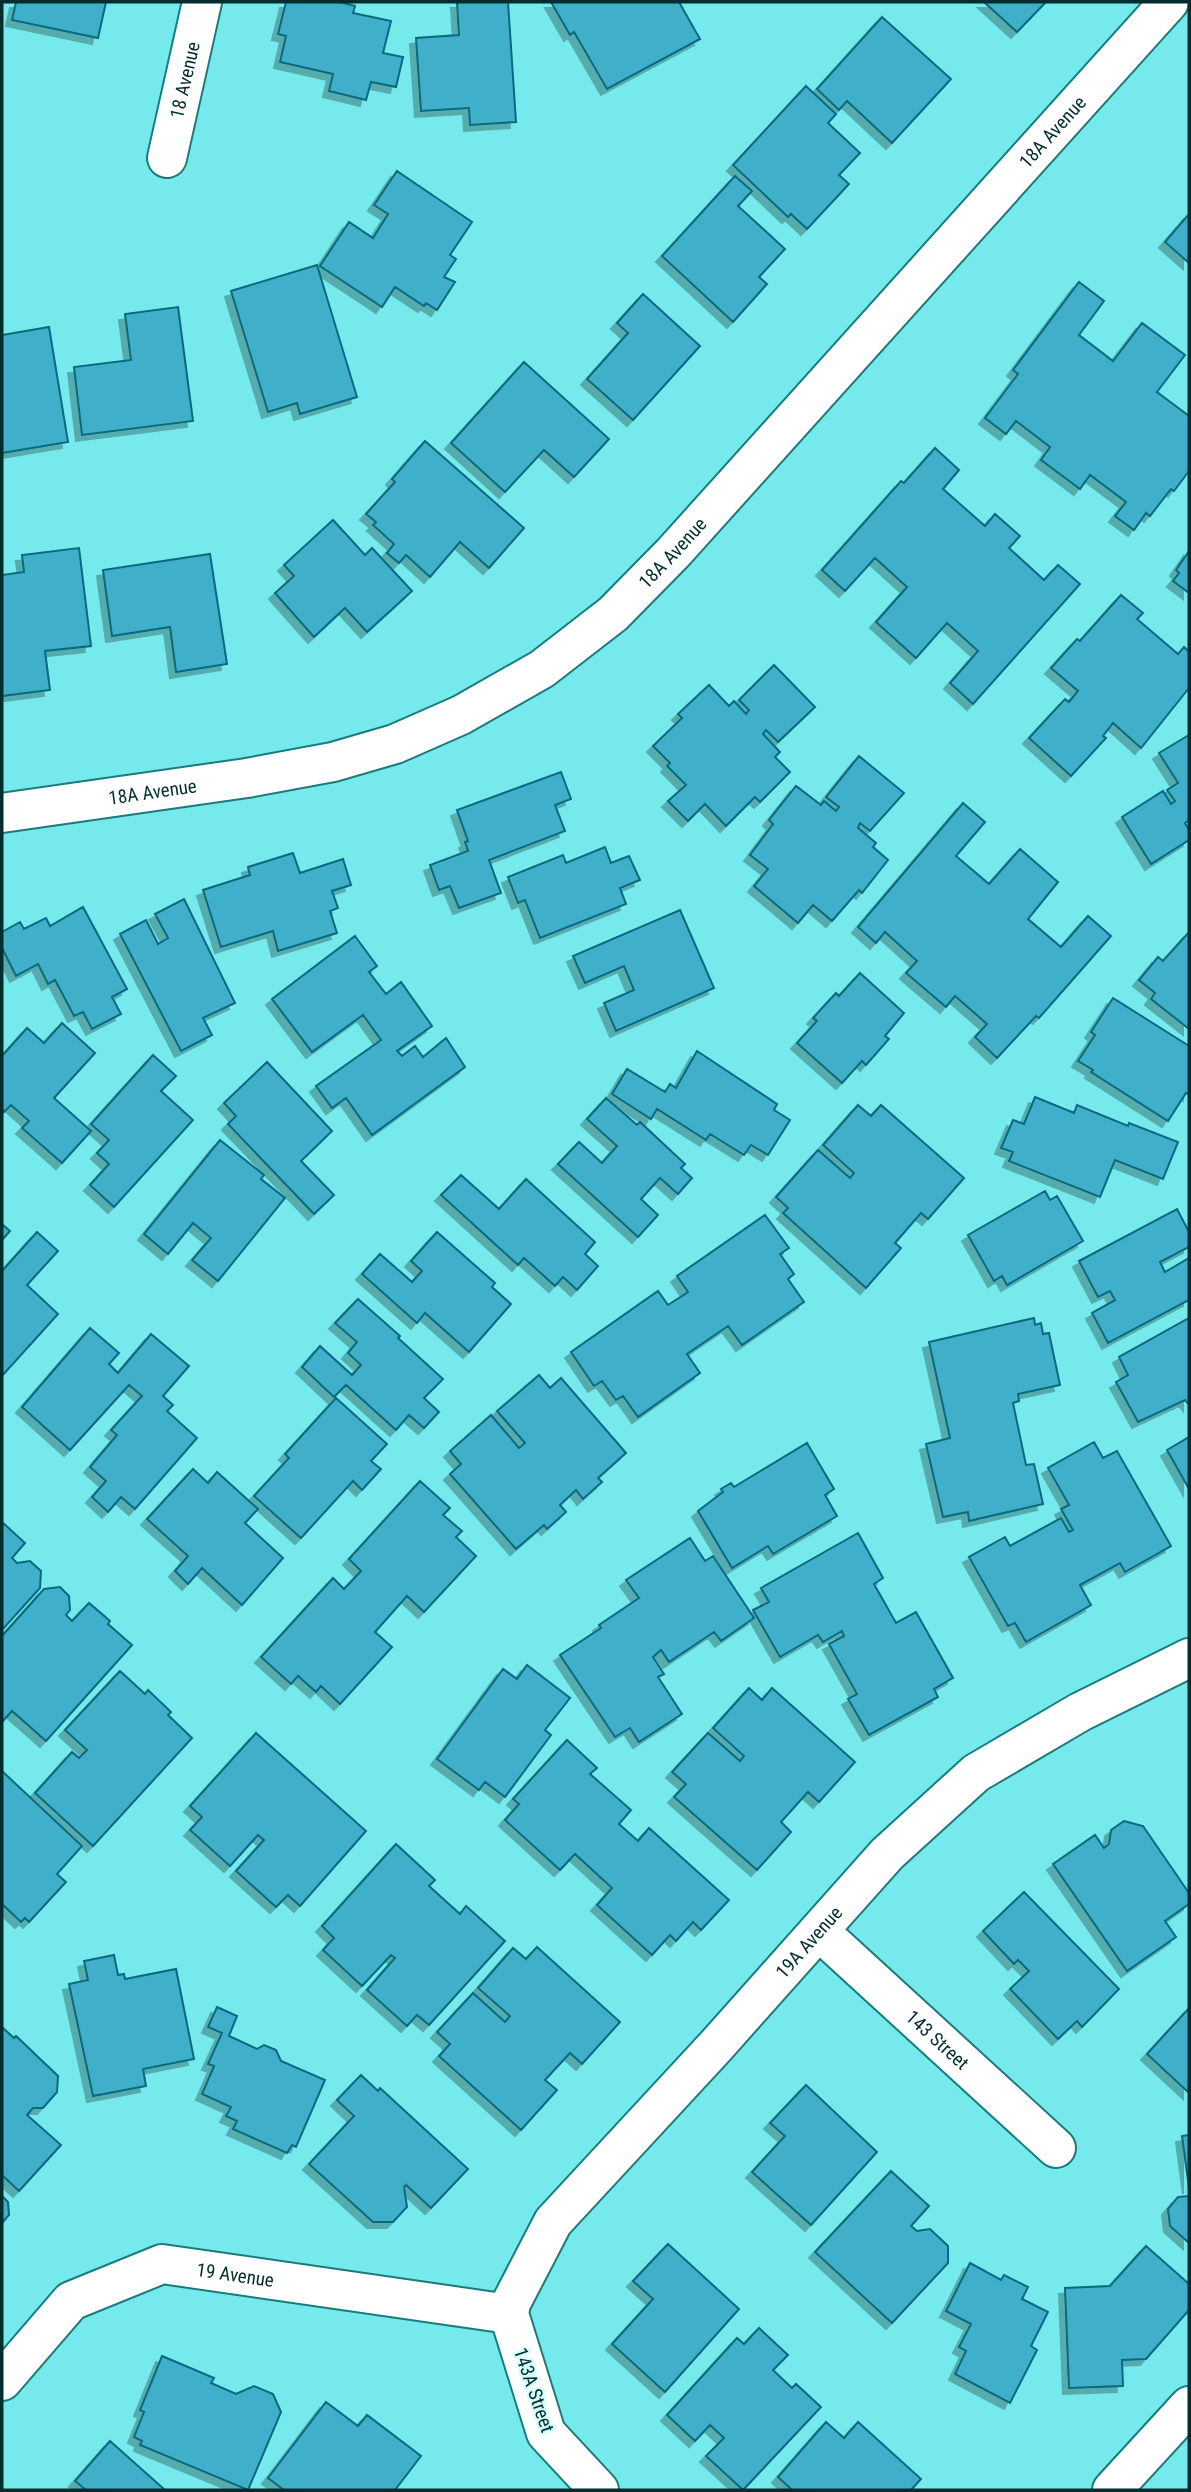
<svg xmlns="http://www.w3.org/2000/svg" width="1191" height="2492" viewBox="0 0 1191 2492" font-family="'Roboto Condensed',sans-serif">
<defs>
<filter id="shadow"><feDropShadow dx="-6" dy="6" stdDeviation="0" flood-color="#0004"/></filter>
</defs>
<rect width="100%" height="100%" fill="#75e9eb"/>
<path fill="#41afca" stroke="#08697d" stroke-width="2" filter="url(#shadow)" d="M16,2H106L98,38L12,20Z
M286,2H340L355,6L353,13L391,21L383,53L403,57L396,87L371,82L366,100L329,91L333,74L280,62L286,36L278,34Z
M457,2H508L516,122L470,125L469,108L421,111L416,38L459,35Z
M551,2H679L700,39L607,89L574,32L570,35Z
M984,2H1046L1017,32Z
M882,17L951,79L892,143L847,101L839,110L817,89Z
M806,86L836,114L828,123L860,153L839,175L849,184L807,229L791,214L788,217L733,165Z
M397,171L472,222L450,255L456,259L444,277L455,282L437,310L426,303L424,306L395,287L382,307L320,266L349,222L373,238L388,214L374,205Z
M735,176L752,191L738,206L785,249L759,277L767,284L733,322L662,256Z
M1189,214V263L1165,242Z
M317,265L357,397L300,414L297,403L268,412L231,291Z
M1079,282L1104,301L1079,335L1113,361L1142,323L1185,355L1157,392L1189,416V471L1174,491L1171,489L1150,516L1146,513L1134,530L1115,516L1126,502L1090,475L1080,489L1041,460L1050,447L1016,421L1006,434L985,418L1018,374L1013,370Z
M643,294L700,346L633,420L587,379L628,333L617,323Z
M178,307L193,421L82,435L74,367L131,360L125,314Z
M49,327L68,442L2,453V335Z
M524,362L609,439L574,477L544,450L505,492L451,443Z
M425,441L524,528L489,568L460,542L430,577L406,555L399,563L387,553L394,544L373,525L376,522L366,514L395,482L392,479Z
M935,448L959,470L943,489L985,526L995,514L1020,536L1009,548L1044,580L1058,565L1080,584L973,704L950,683L978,651L947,623L916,658L876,622L907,587L875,558L845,591L822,570L901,481L904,483Z
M333,520L365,555L372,548L412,591L367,632L345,608L314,637L275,593L294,576L284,565Z
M79,548L91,646L45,651L50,690L2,696V575L24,572L22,555Z
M1189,551V593L1173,581L1179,573L1176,570Z
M210,554L227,664L176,672L170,627L112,636L103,570Z
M1121,595L1143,613L1137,619L1178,654L1184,647L1189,652V688L1141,748L1113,723L1103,736L1106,738L1071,776L1029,738L1065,699L1069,702L1078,691L1051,668L1077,639L1080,641Z
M774,665L815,707L778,742L766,730L763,734L780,752L775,757L790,772L760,802L755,797L726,826L705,804L688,821L668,801L686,785L667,766L670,763L653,746L682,718L678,714L709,685L729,706L734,701L746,714L749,710L739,700Z
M1189,735V822L1188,821L1185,823L1189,830V840L1151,864L1122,817L1163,791L1171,804L1175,801L1167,790L1178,783L1159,753Z
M859,756L904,793L870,831L860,823L858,828L876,843L873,847L888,860L862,893L859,890L832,921L813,905L798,923L754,886L768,869L750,855L773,824L769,820L796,786L821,805L824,801L836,811L839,807L826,797Z
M561,772L571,799L555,805L565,831L489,860L501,893L459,908L450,886L439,890L430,865L468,851L465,842L468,841L457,810Z
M963,803L985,822L956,856L989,884L1020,849L1058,882L1028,919L1061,947L1088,916L1111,936L1039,1018L1036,1016L997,1058L975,1037L987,1024L955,996L946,1007L906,973L917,961L885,932L876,943L858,927Z
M605,847L611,863L629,856L640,880L620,888L626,904L540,938L525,900L518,903L508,877L563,855L566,863Z
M293,853L300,873L343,859L351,885L332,891L338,908L330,911L337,933L278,951L273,931L221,947L203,890L250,875L248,867Z
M184,899L235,1003L203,1018L212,1035L181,1051L120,934L146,920L158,944L168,938L155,914Z
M83,907L127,989L112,997L121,1014L92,1029L83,1012L74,1016L55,980L48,984L38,964L16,976L2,948V932L20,922L24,929L46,918L50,926Z
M680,910L714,988L616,1031L604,1003L634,990L624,966L585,983L573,956Z
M1189,932V1029L1151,999L1155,993L1139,980L1158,957L1163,961Z
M355,936L377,966L369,972L386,994L401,982L432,1026L397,1051L402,1056L415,1046L423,1057L446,1038L465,1067L372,1135L346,1098L332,1108L316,1086L381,1040L363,1015L312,1052L272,999Z
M860,973L904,1013L885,1036L889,1039L866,1065L862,1061L842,1083L797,1043L817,1021L813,1018L836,993L839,996Z
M1113,998L1189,1046V1095L1186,1093L1168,1121L1091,1072L1093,1070L1078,1061L1095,1035L1091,1032Z
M62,1023L95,1053L54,1098L91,1131L62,1163L22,1128L29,1121L11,1105L4,1112L2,1109V1056L27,1028L44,1043Z
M697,1051L777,1104L774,1110L790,1120L768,1155L751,1145L744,1155L710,1134L706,1140L657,1109L651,1119L612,1094L627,1069L665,1092L670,1084L676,1088Z
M153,1055L176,1076L161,1091L193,1120L114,1207L90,1185L109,1164L97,1153L109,1140L91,1124Z
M267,1062L332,1131L301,1161L334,1195L314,1214L228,1124L236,1116L224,1103Z
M1035,1097L1074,1113L1077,1105L1128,1126L1129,1123L1178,1142L1163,1179L1115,1160L1100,1197L1009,1161L1013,1152L1001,1148L1013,1120L1024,1124Z
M606,1098L637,1125L640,1122L685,1164L681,1168L692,1178L678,1194L660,1178L641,1199L658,1215L638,1237L558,1164L579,1142L602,1163L617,1146L587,1119Z
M858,1105L871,1116L881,1105L964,1178L928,1219L921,1213L895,1243L901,1248L866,1288L783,1213L788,1208L776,1197L818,1150L850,1178L854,1173L823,1145Z
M220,1140L264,1175L261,1179L285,1198L218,1281L192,1260L211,1238L193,1223L168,1254L144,1234Z
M461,1175L499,1209L526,1179L595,1242L585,1254L598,1266L577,1290L563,1277L555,1286L524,1258L518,1265L441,1195Z
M1045,1191L1050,1200L1057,1196L1083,1241L1007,1285L1002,1276L994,1281L968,1235Z
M1177,1209L1189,1232V1247L1160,1262L1165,1272L1189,1258V1300L1108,1343L1092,1313L1115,1300L1110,1291L1098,1297L1079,1261Z
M765,1215L789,1248L780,1254L794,1274L788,1279L804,1302L742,1345L728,1326L687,1354L700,1373L638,1417L623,1396L616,1400L602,1381L594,1386L571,1352L658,1291L668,1305L688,1292L677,1276Z
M2,1224L10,1231L2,1240Z
M37,1232L58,1251L27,1285L58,1314L2,1376V1271Z
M437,1232L495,1283L492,1287L511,1304L469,1352L425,1313L417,1323L362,1274L380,1254L412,1282L422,1271L411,1261Z
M358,1299L400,1336L398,1338L443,1379L424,1398L439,1412L424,1428L409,1415L396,1430L346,1385L334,1397L302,1367L320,1346L352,1375L361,1365L348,1353L357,1342L335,1323Z
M1034,1318L1035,1325L1041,1323L1043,1334L1049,1333L1060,1385L1018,1394L1019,1401L1013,1403L1026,1465L1034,1464L1043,1504L969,1521L968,1512L943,1517L926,1444L950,1438L929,1342Z
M1189,1318V1405L1185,1400L1138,1422L1116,1382L1128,1375L1119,1357Z
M90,1328L119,1353L109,1364L118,1373L151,1334L189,1366L163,1396L173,1405L167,1411L197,1438L135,1509L121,1497L108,1512L92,1497L106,1481L90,1467L117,1435L111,1430L142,1396L129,1385L70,1450L22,1407Z
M539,1375L550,1388L561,1378L626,1453L598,1478L602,1482L583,1499L576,1490L560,1505L566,1512L547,1529L544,1525L516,1549L450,1474L461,1464L450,1451L491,1415L519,1448L525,1443L497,1411Z
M336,1398L387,1444L371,1461L381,1469L362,1490L353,1481L301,1538L254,1496L289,1458L285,1454Z
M1189,1437V1489L1167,1450Z
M1094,1442L1103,1458L1117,1451L1171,1546L1125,1572L1120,1563L1080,1585L1091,1605L1026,1642L1015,1623L1008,1626L969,1557L1005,1537L1010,1546L1061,1518L1069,1532L1073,1530L1061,1509L1069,1505L1048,1468Z
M807,1443L834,1489L825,1495L837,1516L773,1554L768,1546L732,1568L698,1511L723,1492L721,1489L731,1483L734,1487Z
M193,1469L208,1483L217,1472L258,1509L245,1523L283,1558L242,1605L202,1568L188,1584L175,1571L188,1556L147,1519Z
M420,1481L450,1508L443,1515L462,1531L456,1537L476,1556L424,1612L407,1596L375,1632L392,1647L340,1704L321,1686L316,1692L298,1676L291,1684L261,1657L333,1578L344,1589L361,1571L349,1559Z
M2,1522L25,1543L12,1558L17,1563L30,1561L41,1571L40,1588L2,1630Z
M858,1533L883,1578L874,1584L896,1623L916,1612L953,1678L934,1689L938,1697L869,1735L848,1699L857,1694L829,1644L844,1636L842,1631L823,1642L818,1635L780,1657L753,1610L769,1602L761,1588Z
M690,1538L705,1561L713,1556L754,1618L721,1641L714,1632L669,1662L661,1650L653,1657L664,1674L658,1677L682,1714L639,1742L630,1728L615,1737L560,1655L601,1628L599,1625L639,1598L626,1580Z
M60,1587L69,1596L70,1610L66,1615L72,1621L89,1603L110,1621L108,1624L132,1645L46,1741L12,1711L3,1721L2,1720V1636L44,1589Z
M527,1665L570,1698L545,1730L551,1735L505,1797L485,1782L479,1790L437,1759L503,1669L517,1679Z
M120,1671L145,1694L148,1690L171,1712L168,1715L192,1738L93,1846L35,1793L72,1752L79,1758L87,1750L65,1730Z
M749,1688L762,1700L772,1688L855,1762L819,1802L808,1792L781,1822L791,1832L757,1870L674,1797L686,1784L672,1772L708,1733L740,1761L744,1756L713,1728Z
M256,1733L366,1831L300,1906L288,1895L276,1907L236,1871L264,1840L258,1835L230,1866L190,1830L202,1817L190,1806Z
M567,1740L597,1768L590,1774L631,1810L619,1824L638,1841L649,1828L729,1900L701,1930L693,1922L676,1941L670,1935L652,1955L597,1905L612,1888L575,1854L560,1870L505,1820L519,1804L513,1799Z
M2,1771L82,1846L57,1874L66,1882L29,1922L25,1918L21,1922L2,1904Z
M1124,1821L1143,1826L1189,1893V1904L1165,1921L1176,1937L1127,1971L1053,1864L1095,1835L1104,1848L1109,1844L1111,1830Z
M396,1844L435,1880L429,1886L460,1914L466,1906L505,1941L429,2025L417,2015L407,2026L367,1990L395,1958L391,1955L362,1986L323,1950L334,1938L322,1926Z
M1024,1892L1119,1989L1082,2027L1077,2021L1058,2039L1010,1989L1029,1971L1018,1960L1014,1964L983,1931Z
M537,1947L620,2022L582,2064L570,2053L545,2080L557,2090L521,2130L439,2056L450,2044L437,2032L473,1993L505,2022L510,2016L478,1988L513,1948L526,1959Z
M114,1955L118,1975L124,1974L125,1979L176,1969L194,2059L143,2069L146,2086L93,2096L69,1984L88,1980L84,1961Z
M217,2007L237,2016L229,2036L257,2049L264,2045L276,2050L281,2061L325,2080L296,2147L292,2145L287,2153L233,2129L237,2121L226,2116L231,2107L202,2094L214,2066L208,2064L222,2033L208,2027Z
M1189,2008V2093L1147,2054Z
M2,2027L14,2038L16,2036L58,2076L57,2092L43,2108H33L27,2115L61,2145L19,2191L2,2175Z
M361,2075L378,2091L380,2088L468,2169L431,2208L406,2185L404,2187L407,2207L393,2222H373L309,2164L354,2116L337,2100Z
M806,2085L877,2152L811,2225L752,2172L785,2136L770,2123Z
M1189,2135V2188L1182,2136Z
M891,2171L929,2206L911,2226L917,2231L930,2229L948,2246V2263L892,2323L815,2252Z
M2,2196L8,2202L9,2215L2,2223Z
M1189,2196V2243L1170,2226L1168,2209L1178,2197Z
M668,2244L739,2309L665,2392L612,2344L653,2299L633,2281Z
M1146,2246L1189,2284V2310L1146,2359L1122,2360L1123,2386L1069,2388L1065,2288L1110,2286Z
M970,2263L1001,2280L1004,2275L1028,2287L1022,2299L1048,2312L1031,2346L1037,2350L1010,2403L955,2374L966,2351L959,2347L971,2324L946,2311Z
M759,2328L788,2355L773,2370L792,2388L796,2384L821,2407L743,2490L706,2456L724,2438L710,2425L695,2441L667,2415L737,2338L744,2344Z
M162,2356L214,2378L211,2383L236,2394L254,2386L273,2394L281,2412L248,2490L140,2445L142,2441L134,2437L144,2412L140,2410Z
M326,2402L358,2426L367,2415L421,2456L395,2490H284L268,2478Z
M826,2422L844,2438L858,2422L921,2479L911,2490H792L778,2477Z
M110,2441L165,2490H86L75,2481Z"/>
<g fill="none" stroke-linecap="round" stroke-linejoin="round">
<defs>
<g id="minor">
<path id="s1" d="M167,158L202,2"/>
<path id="s2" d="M2,813L247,778L333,762L395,744L461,715L542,669L613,614L673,553L1169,2"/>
<path id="s3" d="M819,1931L1056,2148"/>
<path id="s4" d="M2,2381L71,2301L162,2264L509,2314"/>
<path id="s5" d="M599,2490L546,2433L509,2314L511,2303L553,2222L715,2047L887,1854L976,1773L1080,1712L1189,1658"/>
<path d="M1112,2490L1189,2406"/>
</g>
</defs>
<use href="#minor" stroke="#1a7b7d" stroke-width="42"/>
<use href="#minor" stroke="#fff" stroke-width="38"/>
</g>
<g text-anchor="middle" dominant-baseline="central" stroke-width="5" stroke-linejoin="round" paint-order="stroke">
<g font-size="19" fill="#052d2e" stroke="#d4fdfe">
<text stroke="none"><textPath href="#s1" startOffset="80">18 Avenue</textPath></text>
<text stroke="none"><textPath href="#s2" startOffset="1307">18A Avenue</textPath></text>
<text stroke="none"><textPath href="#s2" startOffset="740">18A Avenue</textPath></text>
<text stroke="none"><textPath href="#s2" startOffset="152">18A Avenue</textPath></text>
<text stroke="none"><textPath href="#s5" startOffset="684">19A Avenue</textPath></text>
<text stroke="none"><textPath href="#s3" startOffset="161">143 Street</textPath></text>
<text stroke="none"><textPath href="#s4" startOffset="278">19 Avenue</textPath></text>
<text transform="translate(534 2390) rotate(71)">143A Street</text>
</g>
</g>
<rect width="1191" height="2492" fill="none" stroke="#052d2e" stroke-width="7"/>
</svg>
